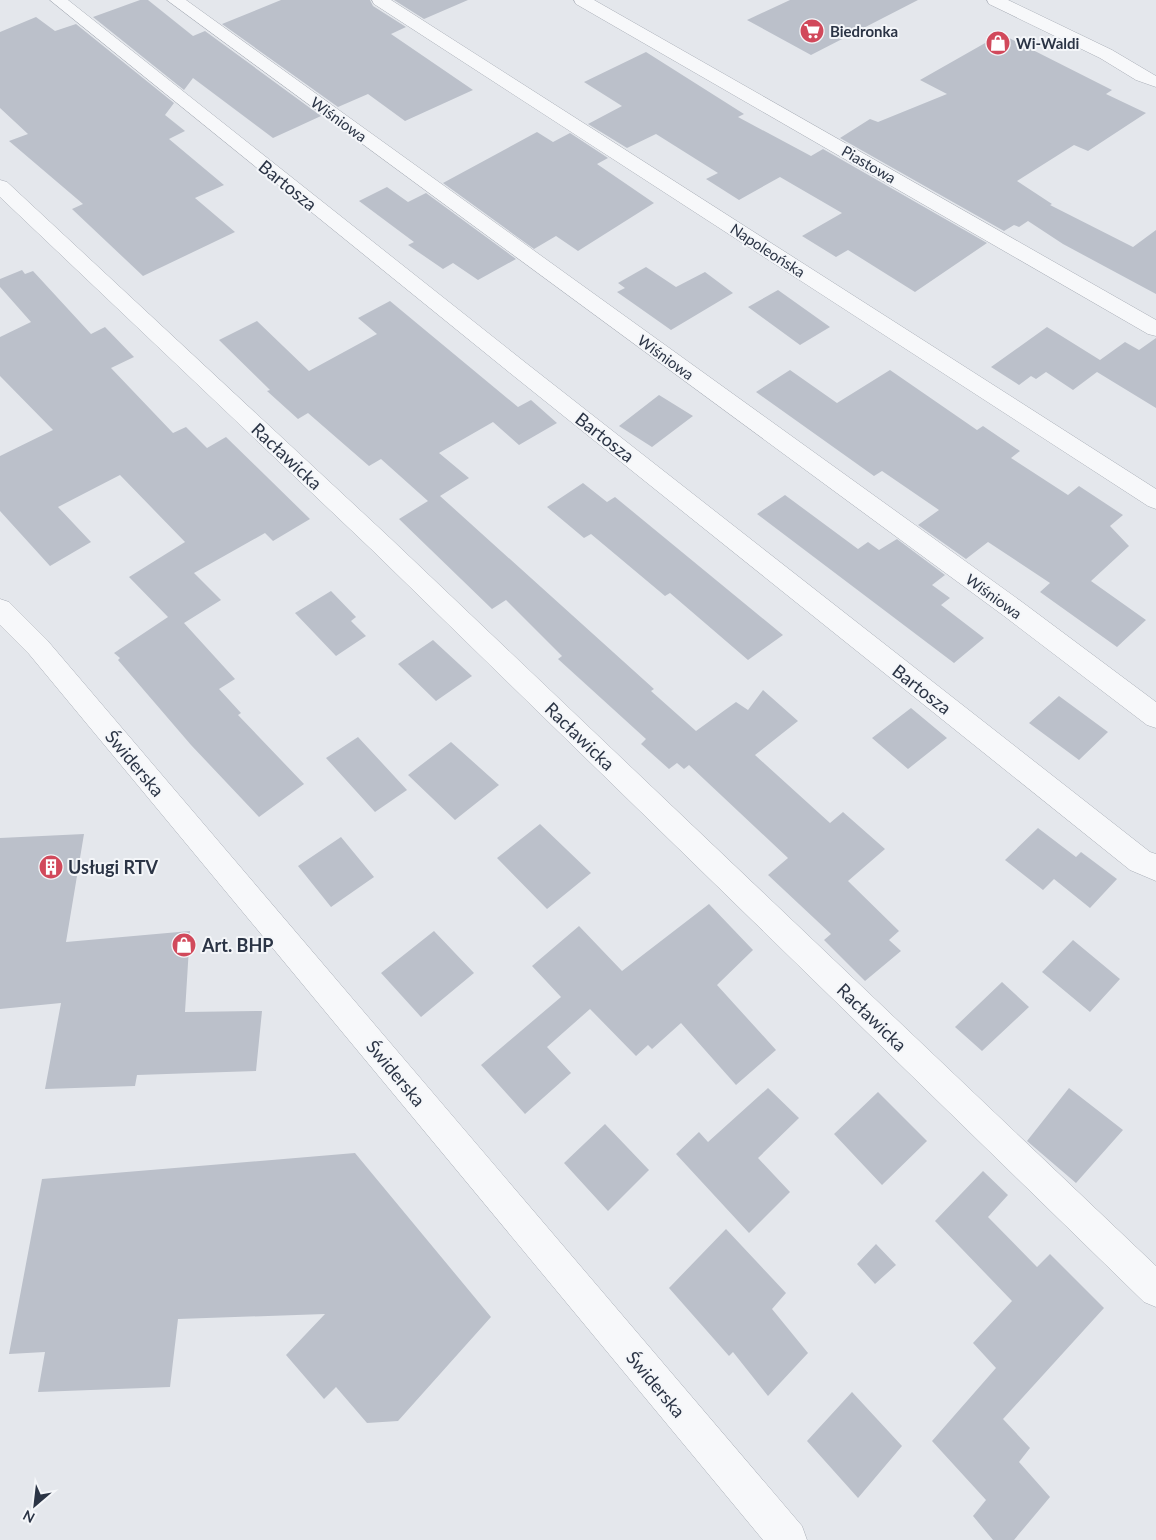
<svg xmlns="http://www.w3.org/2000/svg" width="1156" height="1540" viewBox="0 0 1156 1540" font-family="Lato,sans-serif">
<rect width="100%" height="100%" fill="#e4e7ec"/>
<path fill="#bbc0ca" d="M140,0H148L193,36L205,31L321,116L273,138L193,78L184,90L93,17Z
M281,0H370L373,6L406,27L391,34L473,90L405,121L368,94L338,107L222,24Z
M394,0H468L424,19Z
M790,0H918L811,55L747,20Z
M36,17L55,31L76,24L174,103L165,115L185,131L169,139L224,185L195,198L235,232L143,276L72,209L83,204L9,141L28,134L0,108V32Z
M1001,34L1112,90L1106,94L1146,113L1088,151L1074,145L1017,181L1052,204L1050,205L1133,247L1156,230V294L1063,244L1028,221L1019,227L1014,225L1004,231L840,138L870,119L878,122L947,94L920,80Z
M646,52L744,114L738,117L811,156L823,149L987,243L915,292L848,250L836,257L802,236L842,213L780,177L739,200L706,179L718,173L656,134L627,148L588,124L622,106L584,82Z
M537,132L553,142L570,133L608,158L597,164L654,203L578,251L556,236L534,249L443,183Z
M387,187L408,202L426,193L516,259L478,280L453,263L443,269L408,245L414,242L359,201Z
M646,267L676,287L705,272L733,293L671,330L617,292L625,288L618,283Z
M22,270L25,274L33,271L91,334L105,327L134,357L111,368L173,433L186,427L207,448L226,437L310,519L273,541L265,533L194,573L221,600L184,623L235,679L219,689L241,713L238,715L304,784L259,817L191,745L118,660L120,658L114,653L168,617L129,577L185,542L120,475L58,507L91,542L50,566L0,511V456L53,430L0,376V337L31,322L0,287V279Z
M778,290L830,327L800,345L748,307Z
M390,301L518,407L531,400L557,423L519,445L493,422L439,453L469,478L440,496L654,689L651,691L696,731L736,702L748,710L763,690L798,721L755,755L830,823L843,812L885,849L848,881L899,931L889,940L901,951L865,981L824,940L831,934L768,875L788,858L689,765L684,769L677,763L669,769L641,744L646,739L558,659L562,656L506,600L492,609L399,519L428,501L381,459L369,466L308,413L298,419L267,391L270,390L219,340L257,321L309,371L377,334L358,318Z
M1047,327L1100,360L1125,342L1139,350L1156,338V408L1097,372L1073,390L1046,372L1036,379L1031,376L1019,385L991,367Z
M790,370L837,403L890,370L977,430L983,426L1020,451L1011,458L1068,495L1079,486L1123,515L1110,526L1129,546L1091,581L1146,620L1117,647L1040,592L1050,583L988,542L966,559L918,525L939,510L882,471L874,476L756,392Z
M659,395L693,416L652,447L619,426Z
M583,483L607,502L615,497L783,635L748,660L670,593L665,596L591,534L584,538L547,507Z
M785,495L858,549L868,542L879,550L897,539L945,575L932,585L950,598L941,605L984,638L954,663L757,514Z
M331,591L356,617L351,621L366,636L336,656L295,613Z
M433,640L472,676L436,701L398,664Z
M1059,696L1108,732L1079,760L1029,723Z
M911,708L947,738L908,769L872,738Z
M358,737L407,790L375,812L326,758Z
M451,742L499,785L455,820L408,775Z
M540,824L591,873L547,909L497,858Z
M1038,828L1076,857L1081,852L1117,879L1090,908L1054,879L1043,890L1005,860Z
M84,834L66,942L190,931L185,1012L262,1011L256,1071L137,1075L135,1086L45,1089L61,1003L0,1009V838Z
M341,837L374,877L331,907L298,866Z
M709,904L753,950L717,985L776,1050L736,1085L681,1023L652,1049L648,1045L636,1056L590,1009L547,1047L571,1073L525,1114L481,1065L561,997L532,966L579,926L622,971Z
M434,931L474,973L421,1017L381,973Z
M1073,940L1120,979L1090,1012L1042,972Z
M1002,982L1029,1007L982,1051L955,1027Z
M768,1088L799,1118L758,1158L790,1192L749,1233L676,1154L699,1132L708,1142Z
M1069,1088L1123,1130L1076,1183L1027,1141Z
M878,1092L927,1141L882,1185L834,1134Z
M605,1124L649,1170L608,1211L564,1163Z
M355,1153L491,1317L398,1421L367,1423L336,1387L324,1399L286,1355L325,1314L178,1319L170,1387L38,1392L45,1352L9,1354L42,1179Z
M983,1171L1008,1195L988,1217L1037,1267L1050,1254L1104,1308L1003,1419L1030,1448L1019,1462L1050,1497L1014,1540H993L973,1516L986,1500L932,1441L996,1368L973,1343L1012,1301L935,1221Z
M726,1229L786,1293L772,1309L808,1353L768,1396L733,1352L729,1356L669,1288Z
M876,1244L896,1265L875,1284L857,1264Z
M852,1392L902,1446L858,1498L807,1441Z"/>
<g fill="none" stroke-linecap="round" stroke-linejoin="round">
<defs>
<path id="minor" d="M50,0H68L526,363L1150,852L1156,854V881L1130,870L510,373Z
M167,0H186L1022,602L1156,702V728L1147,725L1004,616Z
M372,0H391L1156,489V509L1148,506L374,4Z
M574,0H594L1156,320V336L1148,334L576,4Z
M0,180L7,182L389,537L1156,1266V1307L1144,1302L371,549L0,197Z
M0,599L9,602L47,640L802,1526L807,1540H763L29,654L0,625Z"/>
<path id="tertiary" d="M987,0H1008L1112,50L1156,76V87L1136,80L1100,58L989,4Z"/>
</defs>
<use href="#minor" stroke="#a9aeb7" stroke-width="1"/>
<use href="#tertiary" stroke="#a9aeb7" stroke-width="1"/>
<use href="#minor" fill="#f7f8fa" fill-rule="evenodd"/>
<use href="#tertiary" fill="#f7f8fa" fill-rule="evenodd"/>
</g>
<defs>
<symbol id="supermarket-disc" viewBox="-11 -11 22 22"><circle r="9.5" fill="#d1495b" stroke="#f4f6f9"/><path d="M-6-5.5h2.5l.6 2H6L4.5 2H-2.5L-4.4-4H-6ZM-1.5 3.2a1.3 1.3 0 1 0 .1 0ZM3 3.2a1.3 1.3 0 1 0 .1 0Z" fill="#fff"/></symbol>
<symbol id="shop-disc" viewBox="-11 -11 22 22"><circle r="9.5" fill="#d1495b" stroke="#f4f6f9"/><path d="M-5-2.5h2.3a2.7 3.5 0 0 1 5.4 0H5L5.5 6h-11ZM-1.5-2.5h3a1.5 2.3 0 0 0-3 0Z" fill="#fff"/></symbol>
<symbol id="building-disc" viewBox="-11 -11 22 22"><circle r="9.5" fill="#d1495b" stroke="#f4f6f9"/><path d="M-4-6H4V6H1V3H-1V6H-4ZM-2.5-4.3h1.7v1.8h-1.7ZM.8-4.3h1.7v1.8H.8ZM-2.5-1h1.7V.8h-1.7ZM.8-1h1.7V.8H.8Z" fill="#fff"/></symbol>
</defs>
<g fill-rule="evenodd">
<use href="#supermarket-disc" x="798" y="17" width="28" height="28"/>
<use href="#shop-disc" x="984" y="29" width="28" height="28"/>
<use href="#building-disc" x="37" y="853" width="28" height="28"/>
<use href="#shop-disc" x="170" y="931" width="28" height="28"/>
</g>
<g text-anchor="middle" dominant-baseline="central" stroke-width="4" stroke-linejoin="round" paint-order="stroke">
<g font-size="15" font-weight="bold" fill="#2b3445" stroke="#f4f6f9" text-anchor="start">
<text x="830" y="31">Biedronka</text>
<text x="1016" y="43">Wi-Waldi</text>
</g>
<g font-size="15" fill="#2b3445" stroke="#f4f6f9">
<text transform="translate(339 119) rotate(36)">Wiśniowa</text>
<text transform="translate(869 164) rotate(30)">Piastowa</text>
<text transform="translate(768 250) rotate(33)">Napoleońska</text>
<text transform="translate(666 357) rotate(36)">Wiśniowa</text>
<text transform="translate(994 596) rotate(36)">Wiśniowa</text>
</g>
<g font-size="18" fill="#2b3445" stroke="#f4f6f9">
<text transform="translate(288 185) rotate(39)">Bartosza</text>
<text transform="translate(605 437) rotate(38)">Bartosza</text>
<text transform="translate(287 456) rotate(43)">Racławicka</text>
<text transform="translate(922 689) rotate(38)">Bartosza</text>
<text transform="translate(580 736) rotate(44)">Racławicka</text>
<text transform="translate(135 763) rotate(50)">Świderska</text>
<text transform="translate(872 1017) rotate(44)">Racławicka</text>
<text transform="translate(396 1073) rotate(50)">Świderska</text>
<text transform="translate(656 1384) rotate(50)">Świderska</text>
</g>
<g font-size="18" font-weight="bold" fill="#2b3445" stroke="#f4f6f9" text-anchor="start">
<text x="68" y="867">Usługi RTV</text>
<text x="202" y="945">Art. BHP</text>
</g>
</g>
<g transform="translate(35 1505) rotate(208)" stroke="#f4f6f9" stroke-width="4" paint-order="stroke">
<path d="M0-4L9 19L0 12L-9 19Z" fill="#2b3445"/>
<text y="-8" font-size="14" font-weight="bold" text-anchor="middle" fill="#2b3445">N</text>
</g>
</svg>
